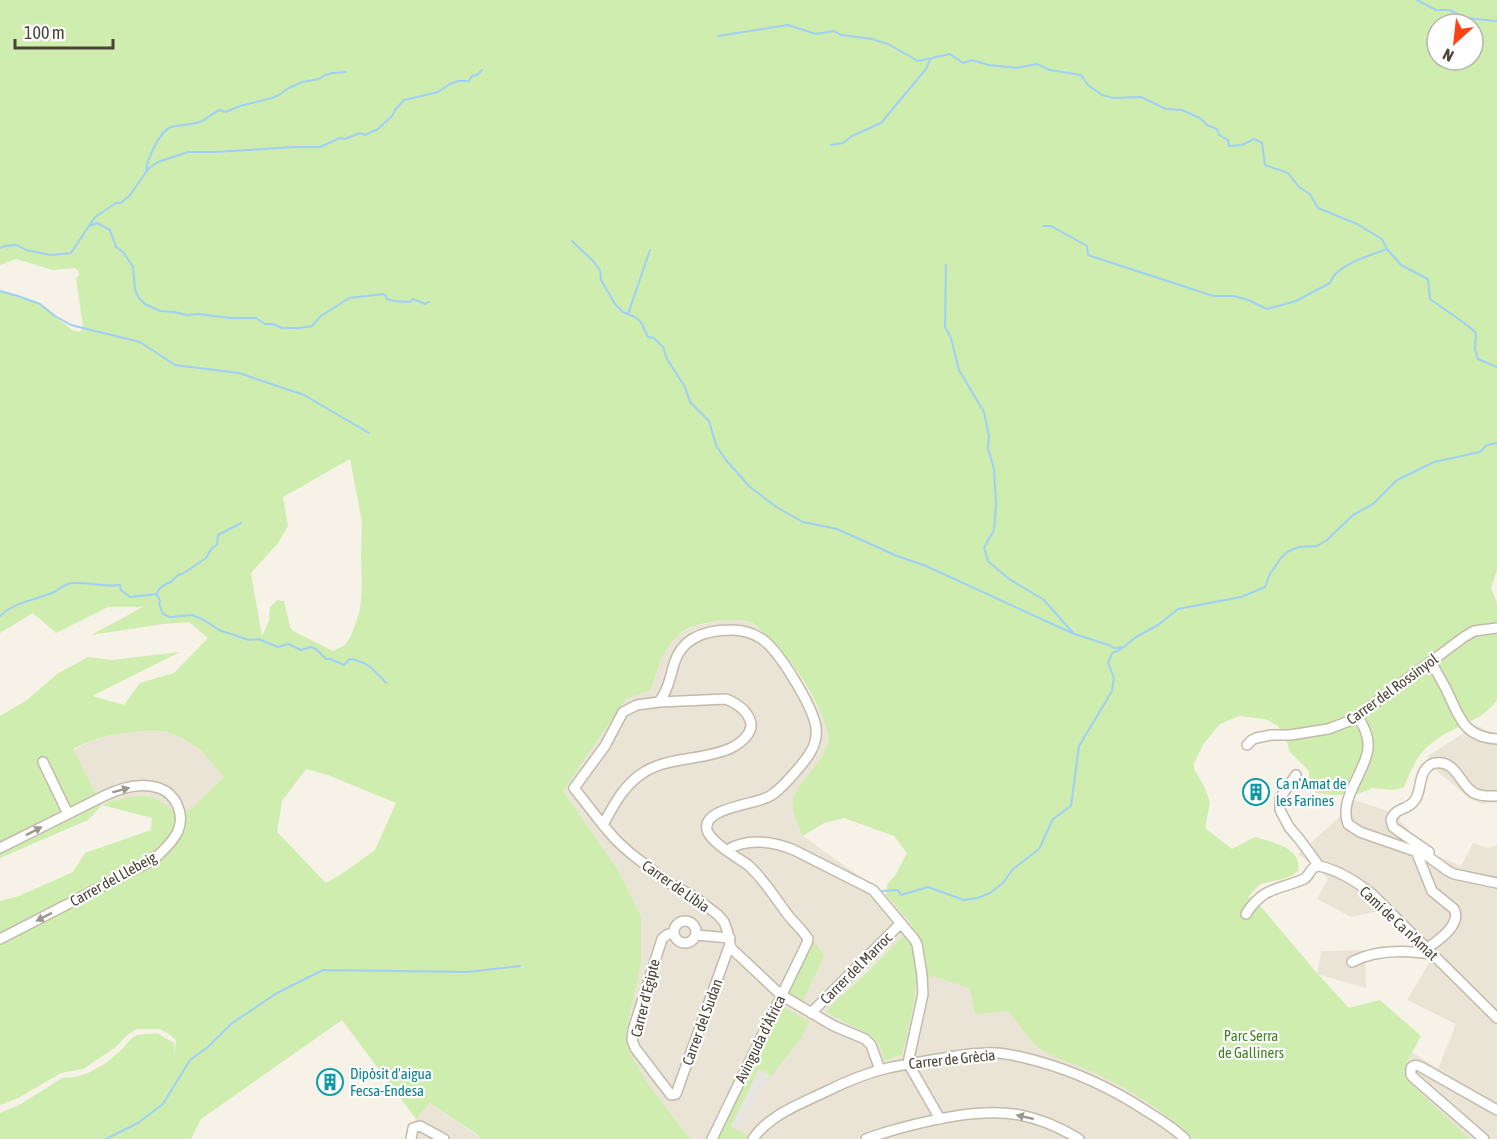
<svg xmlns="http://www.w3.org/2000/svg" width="1497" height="1139" viewBox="0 0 1497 1139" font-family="'Asap Condensed',sans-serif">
<rect width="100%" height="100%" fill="#f6f2e8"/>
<path fill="#eae4d6" d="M732,619L750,622L769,638L793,665L825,720L828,737L825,750L816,766L803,836L886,895L913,926L833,1003L826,1012L871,1036L880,1045L885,1061L902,1055L914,1003L916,982L934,976L970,989L1008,1011L1039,1048L1054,1056L1097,1073L1135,1094L1177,1124L1193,1139H690L646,1081L631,1054L626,1032L641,964L618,870L563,791L626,699L651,690L664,651L676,636L694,626Z
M1476,725L1492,733H1497V802L1482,804L1470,799L1437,771L1428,756Z
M165,731L184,739L202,751L225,777L191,809L175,814L172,813L162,802L147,797L116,800L102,805L73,750L91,741L116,734L127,732Z
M1346,797L1400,815V821L1433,854L1461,866L1473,843L1488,848L1497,845V1139H1470L1405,1078L1407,1062L1412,1052L1438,1069L1456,1024L1407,1000L1432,958L1380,911L1351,917L1317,899L1328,878L1298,854L1342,815Z
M1365,950L1366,988L1317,974L1321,951Z
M430,1103L478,1136L480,1139H412L416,1119Z"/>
<path fill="#ceedae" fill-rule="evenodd" d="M0,0H1497V570L1491,588L1497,603V700C1487,715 1470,721 1455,729C1445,733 1435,740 1427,747C1415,758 1410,773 1404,787L1394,790L1372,788L1358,794L1331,795L1317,793L1309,787V771L1290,752L1286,740L1278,726L1265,719L1239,716L1220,724L1204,743L1194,763V769L1204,786L1210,802L1205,828L1232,849L1255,837C1272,842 1303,848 1298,871L1291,876L1282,879L1260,884L1248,897L1262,908L1317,973L1349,1008L1380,1000L1421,1036L1407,1062L1405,1078L1470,1139H1193C1165,1112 1132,1090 1097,1074C1079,1065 1059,1061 1042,1050C1031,1043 1017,1022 1008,1011L975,1014L970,989L934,976L916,983L914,1003L902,1055L884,1061L880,1045L871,1036L826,1012L833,1003L863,976L913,926L886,895L887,885L896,874L907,853L894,836L844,818L824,823L803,836C799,826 791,812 793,801C796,785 812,773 820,759C824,752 828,745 828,738C829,721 803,678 792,664C783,652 772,640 761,631C758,628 754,623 750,622C738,617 703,622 691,627C664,640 660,664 651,690L626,699L563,791L618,870L641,916V964L626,1032L631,1054L646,1081L690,1139H480L478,1135L430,1103L416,1119L342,1020L201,1119L191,1139H0V1113L21,1104L62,1078L75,1077L88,1073L106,1063L120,1051L133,1037L137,1035L157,1033L174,1043V1056L176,1040L169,1034L160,1029H137L127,1035L116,1047L83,1069L61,1073L18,1098L0,1105V901L19,896L73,872L85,853L151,830L152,818L102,805L88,820L0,858V716L27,700L57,674L88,657L112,660L180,652L92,696L124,705L140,683L174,673L208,638L189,622L163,624L91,635L143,607H108L56,633L33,613L0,633V291L41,304L72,330L80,332L83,327L76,278L79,275V271L75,268L53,270L16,259L0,265ZM1437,24H1473V60H1437ZM350,459L362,522L361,557L362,586L360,610L352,634L345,645L333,651L293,631L290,627L284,601L277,600L270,607L269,621L262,636L251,573L278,543L288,526L283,497ZM165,731L184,739L202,751L224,777L191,809L176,814C170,808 163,802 156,799C140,792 117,799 102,805L73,749C103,733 132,731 165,731ZM306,769L328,775L396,803L375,850L346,871L326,883L277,832L282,801Z
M813,940L824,956L802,1003L789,994V990Z
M779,1007H784L809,1022L801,1038L771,1076L759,1070L731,1126L748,1136L746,1139H718L757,1059L754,1058Z"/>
<path fill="#e7e4e0" d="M759,1069L771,1076L763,1087L739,1131L731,1126Z"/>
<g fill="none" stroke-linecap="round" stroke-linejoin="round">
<path stroke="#a0d0f7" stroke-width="2" d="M1417,0L1436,10H1450L1465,18L1497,21
M718,36L788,25L816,34L834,31L841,35L872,39L888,44L918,61L950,54L963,63L972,60L989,65L1017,68L1037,64L1050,70L1081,75L1088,85L1102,95L1114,98L1141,97L1166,109L1182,110L1200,118L1207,125L1217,129L1219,135L1228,140L1229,146L1242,145L1254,139L1262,143L1265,165L1288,173L1299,187L1310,194L1318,208L1357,224L1382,239L1387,249L1401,265L1428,279L1430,299L1467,325L1476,333L1475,349L1478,359L1497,367
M831,145L843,143L852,136L881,123L926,69L930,60
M146,172C147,159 159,132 171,127C182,124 193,126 204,120C209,117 214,112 220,110L226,112L240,106L272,98L279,95L287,89L302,82L319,79L325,75L333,73L346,72
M89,226L97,223L110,230L116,247L124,253L133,267L135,289L138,297L145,304L160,311L174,312L187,315L198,314L231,318H256L265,324H273L282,328H300L312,326L321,316L349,298L383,294L386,296L387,299L394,301L410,302L413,299L425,304L429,302
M1043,226H1051L1087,246L1088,255L1213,296H1234L1248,300L1267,309L1296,301L1330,283C1335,265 1371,255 1387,249
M572,241L594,262L600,270L601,280L615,304L623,312L635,317L641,322L648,337L654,338L663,347L667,359L685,387L690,402L709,421L716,445L725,459L750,487L778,508L803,522L837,529L897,556L926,566L1074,634
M0,248L5,246L17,245L26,250L51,255L71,253L95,217L116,203H121L130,195L149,168L158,162L188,152H216L293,147H320L340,138L345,139L360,133L365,135L378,129L392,116L395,110L404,100L438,92L450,84L458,81H469L472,76L477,75L482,70
M946,265L945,327L951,338L959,370L984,412L989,436L988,448L994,469L996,504L994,530L984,548L988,561L1009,579L1044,600L1074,634L1109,645L1114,648L1124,647
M0,291L18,296L40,304L55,316L71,325L140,342L175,365L239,373L304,395L369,433
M628,314L650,250
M157,594C158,588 166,583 171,582L178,575L184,573L206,558L212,548L217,545L218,535L241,523
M0,616C17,600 36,601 56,591C62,587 66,583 73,583C89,582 104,587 120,585L121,590L130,597L157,594L160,601L159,604L163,614L170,617L192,615L204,620L219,630L249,640L258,639L278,647L288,644L301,650L311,647L316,649L326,659H330L344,665L350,659C367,661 375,671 386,683
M882,891L898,890L901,895L928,887L964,900L978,898L990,893L1003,883L1013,869L1039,849L1053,819L1071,806L1079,746L1112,691L1114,678L1108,663L1112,653L1120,650L1136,637L1158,625L1178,609L1241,597L1265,587L1270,574L1281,558L1287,552L1299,547L1317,546L1327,540L1353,515L1373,504L1397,480L1434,462L1480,452L1487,445L1497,443
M106,1139L138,1123L163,1104L190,1060L208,1047L231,1024L277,993L323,970L467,972L520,966"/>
<defs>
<path id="minor" d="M1431,662C1436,671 1442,681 1447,691C1459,716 1463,737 1497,739
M1358,717C1364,727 1369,736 1368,748C1366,772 1338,799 1348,824L1360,832L1426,855L1448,871L1454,874L1497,883
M1247,745L1252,740L1256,738L1271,735H1290L1328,729L1352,720L1464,637L1474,631L1497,628
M43,762L68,814
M1296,775L1280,798V810L1289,827L1300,840L1319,866C1338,870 1357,882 1372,894L1497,1018
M603,825C614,804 625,783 646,771C669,757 706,760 731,748C741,743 755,732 750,720C746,709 736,703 726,699L659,702
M0,848L104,796C120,788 141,782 159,788C176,794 185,814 178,831C173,842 162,852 153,860L0,939
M727,850C747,838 773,841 794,850L873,890L914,939L917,944L922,975L923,994L908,1063L940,1119
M1416,851L1432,891L1454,909C1462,924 1438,941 1427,948
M1429,857V852L1397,830L1393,827L1391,820C1396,806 1408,811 1415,800C1421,791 1419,778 1425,770C1428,766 1432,763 1436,763C1456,760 1460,785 1474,793C1482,797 1489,796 1497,796
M1246,914C1263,887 1278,890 1304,879C1311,875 1309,867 1319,866
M674 932a11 11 0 1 1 22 0a11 11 0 1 1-22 0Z
M674,934C668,933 666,935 662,939L633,1030L632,1040L635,1048L671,1095L676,1094L730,944
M696,935L730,938
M1352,962C1376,949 1406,950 1432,954
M811,1013L901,923
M411,1139L413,1128L420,1126L444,1139
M712,1139C744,1074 775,1008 807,943L808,939C803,930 794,923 788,915C775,898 764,879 748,865C738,858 710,842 707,830C702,807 756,805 770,796C781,790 803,764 810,753C815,745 817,736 816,727C812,705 780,652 762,639C753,633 742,630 731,630C706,630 682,637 674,664C670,678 668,690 659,702L637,705L623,712L605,746L574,788L603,825L616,840L629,852L669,883L695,897L718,915L724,922L727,930L731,948L781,995L834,1026L865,1039L871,1045L880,1070
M753,1139C769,1115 800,1104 825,1092C845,1082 866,1073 888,1068C905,1064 921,1062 938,1059C954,1056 971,1053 987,1053C1004,1052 1021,1057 1037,1061C1077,1072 1113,1089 1148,1112C1161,1120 1174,1128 1185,1139
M866,1139C876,1135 887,1132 897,1129C934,1119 981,1108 1020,1115C1040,1119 1061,1128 1079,1139
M1484,1139L1415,1079L1411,1075V1068C1414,1064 1417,1065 1421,1067L1497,1110"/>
</defs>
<use href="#minor" stroke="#c2baaa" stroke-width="12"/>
<use href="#minor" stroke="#fff" stroke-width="9"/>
</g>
<defs><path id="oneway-solid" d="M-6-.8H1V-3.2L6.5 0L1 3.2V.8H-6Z" transform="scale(1.5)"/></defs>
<g fill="#9b9890">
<use href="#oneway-solid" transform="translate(121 790) rotate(-15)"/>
<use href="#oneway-solid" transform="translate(34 831) rotate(-27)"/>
<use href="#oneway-solid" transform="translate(44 917) rotate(153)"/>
<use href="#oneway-solid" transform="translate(1025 1117) rotate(-167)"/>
</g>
<defs>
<symbol id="building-ring" viewBox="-11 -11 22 22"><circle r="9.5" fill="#fff" stroke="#0f9aa8" stroke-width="1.5"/><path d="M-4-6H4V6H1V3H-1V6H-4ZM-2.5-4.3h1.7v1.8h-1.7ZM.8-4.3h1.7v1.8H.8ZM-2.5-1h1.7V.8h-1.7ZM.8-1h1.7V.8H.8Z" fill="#0f9aa8"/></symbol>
</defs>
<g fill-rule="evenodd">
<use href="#building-ring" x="1241" y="777" width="30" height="30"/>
<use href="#building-ring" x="315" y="1067" width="30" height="30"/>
</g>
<g text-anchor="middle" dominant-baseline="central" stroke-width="4.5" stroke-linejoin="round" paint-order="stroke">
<g font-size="15" fill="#4a4336" stroke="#fff">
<text transform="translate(1392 689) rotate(-36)">Carrer del Rossinyol</text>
<text transform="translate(113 879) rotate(-29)">Carrer del Llebeig</text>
<text transform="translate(676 886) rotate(35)">Carrer de Líbia</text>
<text transform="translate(1399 923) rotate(43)">Camí de Ca n'Amat</text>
<text transform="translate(856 968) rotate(-45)">Carrer del Marroc</text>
<text transform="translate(645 998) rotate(-76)">Carrer d'Egipte</text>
<text transform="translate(702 1022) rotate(-70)">Carrer del Sudan</text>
<text transform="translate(760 1039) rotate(-64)">Avinguda d'Àfrica</text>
<text transform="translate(952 1059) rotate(-6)">Carrer de Grècia</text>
</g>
<g font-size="15" fill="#0d838f" stroke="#fff" text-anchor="start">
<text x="1276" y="783">Ca n'Amat de<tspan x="1276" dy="17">les Farines</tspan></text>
<text x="350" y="1073">Dipòsit d'aigua<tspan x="350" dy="17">Fecsa-Endesa</tspan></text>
</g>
<g font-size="15" fill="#448223" stroke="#fff">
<text x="1251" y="1035">Parc Serra<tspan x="1251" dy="17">de Galliners</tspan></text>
</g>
</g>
<g transform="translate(1455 42) rotate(207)"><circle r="28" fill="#ffffff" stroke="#b7b4af" stroke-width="1.5"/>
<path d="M0-4.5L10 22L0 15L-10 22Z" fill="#ff4116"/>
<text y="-9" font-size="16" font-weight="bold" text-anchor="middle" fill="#4a4336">N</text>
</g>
<path d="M15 39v9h98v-9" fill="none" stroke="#4a4336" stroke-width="3"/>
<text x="24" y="39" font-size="18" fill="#4a4336" stroke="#ffffff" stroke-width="4.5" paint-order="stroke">100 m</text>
</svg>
